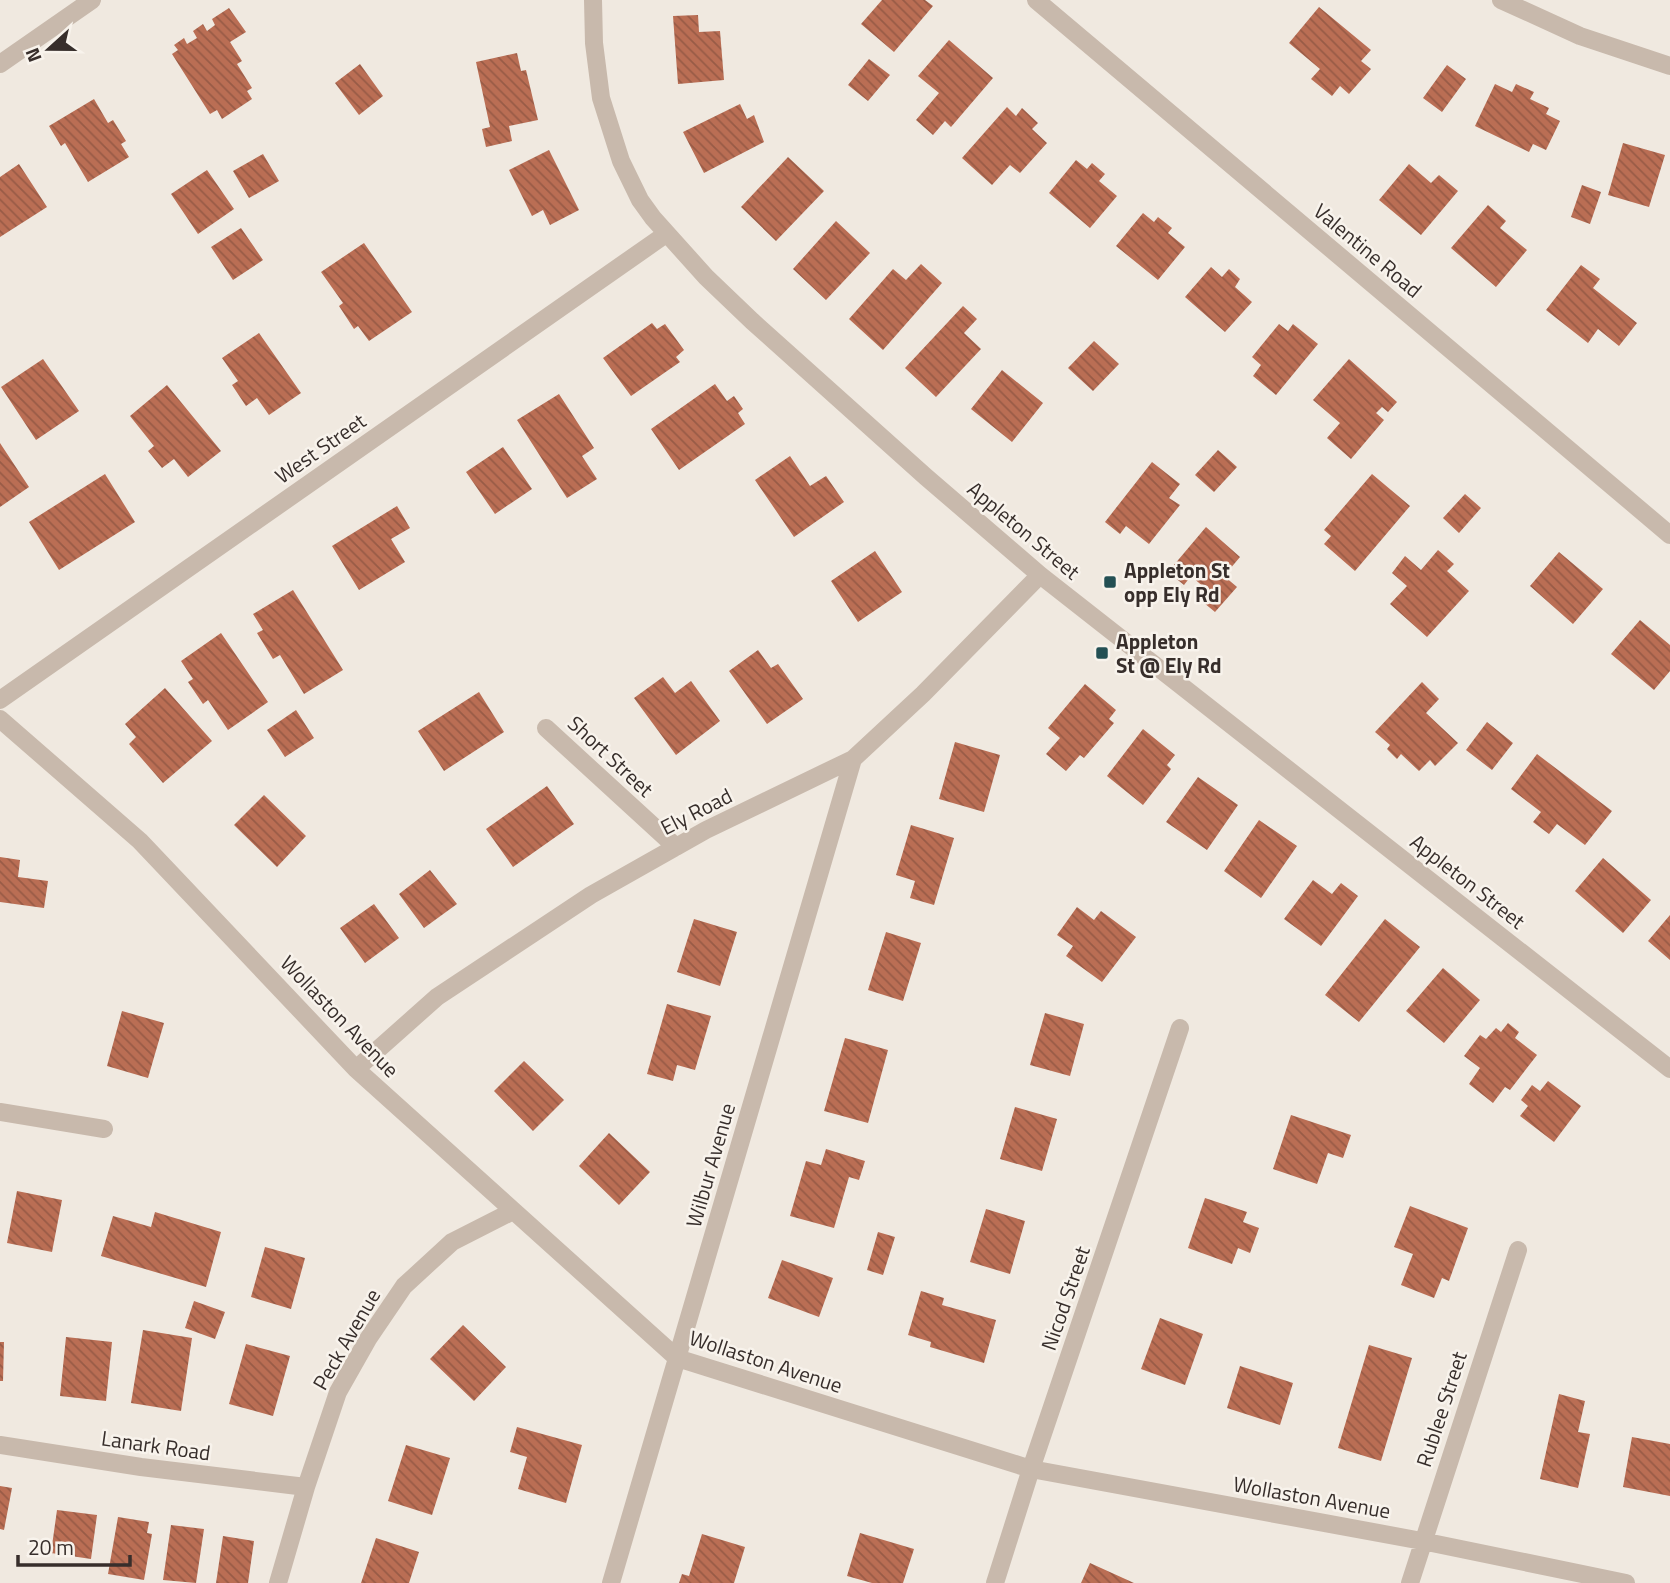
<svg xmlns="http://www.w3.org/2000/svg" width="1670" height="1583" viewBox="0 0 1670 1583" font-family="'Titillium Web',sans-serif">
<defs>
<pattern id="building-back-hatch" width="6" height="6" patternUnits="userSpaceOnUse" patternTransform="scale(1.75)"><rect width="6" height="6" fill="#ba6e54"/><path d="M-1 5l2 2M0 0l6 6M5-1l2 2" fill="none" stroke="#985b46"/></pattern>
</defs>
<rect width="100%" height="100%" fill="#f0e9e0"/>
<path fill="url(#building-back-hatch)" d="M882,0H925L933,6L894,52L861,24Z
M1319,7L1371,50L1361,61L1371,69L1349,94L1340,86L1332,96L1311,79L1320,69L1289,43Z
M229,8L246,32L230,42L242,61L237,64L252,88L247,91L252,99L222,119L217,110L210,114L172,54L178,50L174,45L184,38L187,44L197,38L193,31L203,24L207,31L215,25L212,19Z
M698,15L699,32L720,31L724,80L678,84L673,16Z
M949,40L993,78L951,127L945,121L933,135L916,120L939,93L918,76Z
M517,53L521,71L526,70L538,120L509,126L512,141L486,147L482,129L490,127L476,62Z
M869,59L890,75L868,101L848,85Z
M360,64L383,96L359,115L335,83Z
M1447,65L1466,79L1442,112L1423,98Z
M1495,84L1512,92L1516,84L1534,92L1530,99L1549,108L1546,114L1560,121L1546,150L1533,144L1529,152L1475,126Z
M94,99L108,123L113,120L126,141L121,144L129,157L88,182L65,143L61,146L49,126Z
M740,104L747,119L754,115L764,142L704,173L683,132Z
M1007,107L1016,116L1022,108L1038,123L1032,129L1047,143L1020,173L1010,165L992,185L962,158Z
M1623,143L1665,155L1649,207L1608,195Z
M549,150L579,210L550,225L543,210L532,216L509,170Z
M263,154L279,181L249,198L233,171Z
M788,157L824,191L776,241L741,207Z
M1076,160L1087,169L1092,163L1105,174L1099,181L1117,196L1090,228L1049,193Z
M19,164L47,207L0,237V177Z
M1409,164L1431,183L1439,175L1458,191L1421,235L1379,200Z
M207,170L234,209L198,234L171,194Z
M1582,185L1601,192L1590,224L1571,217Z
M1488,205L1506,221L1500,228L1527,250L1496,287L1451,248Z
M1143,213L1154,222L1158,217L1172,228L1168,233L1185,247L1158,280L1116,246Z
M836,221L870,253L826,300L793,269Z
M241,228L263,260L233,280L211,247Z
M364,243L412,312L369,341L358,326L354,329L339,306L343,303L321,272Z
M921,264L942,283L883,350L849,319L893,269L906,280Z
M1581,265L1600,279L1593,288L1637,323L1619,346L1598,329L1588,343L1546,310Z
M1211,267L1222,277L1229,269L1240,279L1235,287L1252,302L1225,332L1185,297Z
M963,306L977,319L964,333L981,349L936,397L905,368Z
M652,323L657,329L665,324L684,350L676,357L680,362L631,396L603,358Z
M1279,324L1288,331L1293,324L1318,344L1276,395L1253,376L1261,365L1252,357Z
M259,333L301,393L269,415L257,398L246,406L232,385L238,381L222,358Z
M1094,341L1119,364L1093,391L1068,368Z
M43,359L79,411L36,440L1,387Z
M1349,359L1397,402L1388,412L1382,407L1376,413L1384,420L1351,459L1327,438L1340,423L1313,400Z
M1002,370L1043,403L1012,442L971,409Z
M715,384L727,401L734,396L743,409L738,413L745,424L679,470L651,429Z
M167,385L221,451L188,477L174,459L162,468L148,451L154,446L130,416Z
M559,394L594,448L582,456L597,479L567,498L517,420Z
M0,443L29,487L0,507Z
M503,447L532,489L495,514L466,472Z
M1218,450L1237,467L1214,492L1195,475Z
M790,456L810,486L826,476L844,502L794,537L755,480Z
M1152,462L1180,484L1169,498L1180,505L1149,544L1126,526L1120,534L1105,522Z
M105,474L135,522L59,570L29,522Z
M1372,474L1410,506L1355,571L1324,544L1331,536L1324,530Z
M1465,494L1481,508L1459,533L1443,518Z
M397,506L410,528L391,539L405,562L359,590L332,546Z
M1206,527L1240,557L1224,576L1237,587L1215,612L1198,598L1206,589L1191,576L1184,585L1168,572Z
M1438,550L1454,564L1447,571L1469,591L1427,637L1390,604L1407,586L1392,573L1405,556L1421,570Z
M875,551L902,592L858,622L831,581Z
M1559,552L1603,589L1573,624L1530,586Z
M293,590L343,670L304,694L280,655L273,659L257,633L263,630L253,614Z
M1640,620L1670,645V671L1654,690L1611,654Z
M221,633L268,702L228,730L208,700L203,704L188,682L193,679L181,661Z
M758,650L771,668L778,664L803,699L767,724L729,671Z
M663,677L675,693L691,681L720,721L676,755L634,698Z
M1422,682L1439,699L1426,713L1458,743L1435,766L1430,760L1419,771L1401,754L1397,759L1387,749L1390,745L1375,732Z
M1085,684L1116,710L1109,719L1114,723L1084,758L1080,755L1066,771L1046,754L1060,738L1048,728Z
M165,688L212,741L163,783L129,744L136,737L125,724Z
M479,692L504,732L444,771L418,731Z
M296,710L314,738L285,757L267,730Z
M1487,722L1513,743L1492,770L1466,750Z
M1143,729L1175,755L1167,765L1171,769L1143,805L1107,776Z
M955,742L1000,755L984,812L939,799Z
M1537,754L1612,811L1585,845L1557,824L1549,834L1533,822L1541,812L1511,789Z
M1198,777L1238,805L1207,850L1166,822Z
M547,786L574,824L513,867L486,829Z
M264,795L306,836L277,867L234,825Z
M1259,820L1297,846L1261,898L1224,871Z
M911,825L954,838L934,905L910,898L915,881L896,875Z
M0,857L20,860L18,877L48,881L44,908L0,902Z
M1603,858L1651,900L1623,933L1575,891Z
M430,870L457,904L424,928L399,894Z
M1313,880L1332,894L1341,883L1358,896L1321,946L1284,919Z
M374,904L399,938L365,963L340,928Z
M1077,907L1094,920L1101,911L1136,937L1102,982L1066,956L1073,946L1057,935Z
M1670,915V960L1648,941Z
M694,919L737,932L720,986L677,972Z
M1385,919L1420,947L1359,1022L1325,995Z
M886,932L921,943L903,1001L868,990Z
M1443,968L1480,1000L1444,1043L1406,1011Z
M667,1004L711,1016L695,1070L677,1065L673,1081L647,1074Z
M122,1011L164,1023L148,1078L107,1066Z
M1045,1013L1084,1024L1070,1076L1030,1065Z
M1508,1023L1519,1032L1515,1038L1537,1055L1510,1090L1505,1087L1493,1103L1469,1084L1480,1068L1464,1056L1480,1035L1486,1039L1496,1028L1501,1032Z
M845,1038L888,1050L868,1123L824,1111Z
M524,1061L564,1100L533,1131L494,1091Z
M1548,1081L1581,1106L1554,1142L1520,1116L1528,1106L1521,1100L1532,1085L1540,1091Z
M1015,1107L1057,1119L1042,1171L1000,1159Z
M1291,1115L1351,1135L1343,1158L1328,1153L1317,1184L1273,1169Z
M609,1133L650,1172L619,1205L579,1166Z
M826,1149L865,1161L859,1180L849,1177L834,1228L790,1216L806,1161L821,1165Z
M17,1191L62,1200L52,1252L7,1243Z
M1205,1198L1247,1212L1243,1222L1259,1228L1250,1253L1238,1248L1232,1264L1188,1248Z
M1410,1206L1468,1228L1449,1281L1442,1278L1434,1298L1401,1285L1413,1254L1394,1247Z
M986,1209L1025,1221L1010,1274L970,1262Z
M155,1212L221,1232L206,1287L101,1256L113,1216L151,1227Z
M878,1232L895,1237L883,1275L867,1270Z
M265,1247L305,1258L291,1309L251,1297Z
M782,1260L833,1278L819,1317L768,1298Z
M921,1291L944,1298L942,1305L996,1320L984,1363L930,1347L931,1342L908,1335Z
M194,1301L225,1312L215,1339L185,1328Z
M1160,1318L1203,1334L1185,1385L1141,1369Z
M463,1325L506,1367L474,1401L430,1359Z
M143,1330L192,1338L181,1411L131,1403Z
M66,1337L112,1342L106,1401L60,1396Z
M0,1342H4L3,1381H0Z
M246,1344L290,1356L273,1416L229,1404Z
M1369,1345L1412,1358L1381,1461L1338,1448Z
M1240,1366L1293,1383L1280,1425L1227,1408Z
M1559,1394L1585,1401L1578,1432L1590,1434L1578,1488L1540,1479Z
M517,1427L582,1445L566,1503L518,1489L527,1457L510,1452Z
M1632,1437L1670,1444V1496L1623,1487Z
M406,1445L450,1458L432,1515L388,1501Z
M0,1486L12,1488L4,1530L0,1529Z
M57,1510L97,1515L91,1559L51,1553Z
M118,1517L149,1522L147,1533L152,1534L144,1580L108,1574Z
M171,1525L204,1529L196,1583L163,1580Z
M860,1533L914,1549L903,1583H872L847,1576Z
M702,1534L745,1547L734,1583H679L682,1574L689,1576Z
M223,1536L254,1541L248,1583H216Z
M376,1538L419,1552L409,1583H361Z
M1090,1563L1134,1583H1081Z"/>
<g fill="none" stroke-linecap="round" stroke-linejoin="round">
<path stroke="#c8b9ac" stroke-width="18" d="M593,0L594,43L601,98L621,161L640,200L653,218L706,277L752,321L926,477L1040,575L1670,1069
M1036,0L1670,535
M1501,0L1580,36L1670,66
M0,64L92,0
M0,700L666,234
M0,719L140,841L356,1069L677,1358L1031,1469L1422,1541L1626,1583
M546,728L676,847
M356,1069L437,997L591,895L706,830L853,759L923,694L1040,575
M0,1112L104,1129
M0,1445L141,1467L306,1487
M278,1583L306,1487L338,1392L368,1339L404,1286L452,1242L513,1211
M611,1583L853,759
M995,1583L1031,1469L1180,1028
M1410,1583L1518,1250"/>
</g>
<g fill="#245054" stroke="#f8f3ec" stroke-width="2.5">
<rect x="1103" y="575" width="14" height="14" rx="3.5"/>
<rect x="1095" y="646" width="14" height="14" rx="3.5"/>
</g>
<g text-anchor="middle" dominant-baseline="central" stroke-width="5" stroke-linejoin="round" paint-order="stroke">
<g font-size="21" fill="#372e2b" stroke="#f8f3ec">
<text transform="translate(1368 250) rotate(40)">Valentine Road</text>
<text transform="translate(320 448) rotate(-35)">West Street</text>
<text transform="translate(1024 530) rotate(40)">Appleton Street</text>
<text transform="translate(611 756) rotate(43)">Short Street</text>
<text transform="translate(696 811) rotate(-27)">Ely Road</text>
<text transform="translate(1468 881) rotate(38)">Appleton Street</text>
<text transform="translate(340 1016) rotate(46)">Wollaston Avenue</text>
<text transform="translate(710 1165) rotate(-74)">Wilbur Avenue</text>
<text transform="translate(1065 1298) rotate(-71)">Nicod Street</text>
<text transform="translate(346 1339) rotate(-60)">Peck Avenue</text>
<text transform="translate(766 1361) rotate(18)">Wollaston Avenue</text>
<text transform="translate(1441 1409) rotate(-72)">Rublee Street</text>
<text transform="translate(156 1445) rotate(8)">Lanark Road</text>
<text transform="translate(1312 1497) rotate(10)">Wollaston Avenue</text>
</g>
<g font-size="21" font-weight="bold" fill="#372e2b" stroke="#f8f3ec" text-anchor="start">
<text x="1124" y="570">Appleton St<tspan x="1124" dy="24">opp Ely Rd</tspan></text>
<text x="1116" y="641">Appleton<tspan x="1116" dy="24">St @ Ely Rd</tspan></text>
</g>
</g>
<g transform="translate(49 49) rotate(249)" stroke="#f8f3ec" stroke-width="5" paint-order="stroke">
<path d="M0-5L12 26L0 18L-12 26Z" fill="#372e2b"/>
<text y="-10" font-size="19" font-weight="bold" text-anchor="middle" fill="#372e2b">N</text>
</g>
<path d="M18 1555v10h112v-10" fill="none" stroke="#372e2b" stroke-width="3.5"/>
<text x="28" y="1555" font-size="21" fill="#372e2b" stroke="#f8f3ec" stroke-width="5" paint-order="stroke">20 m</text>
</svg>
